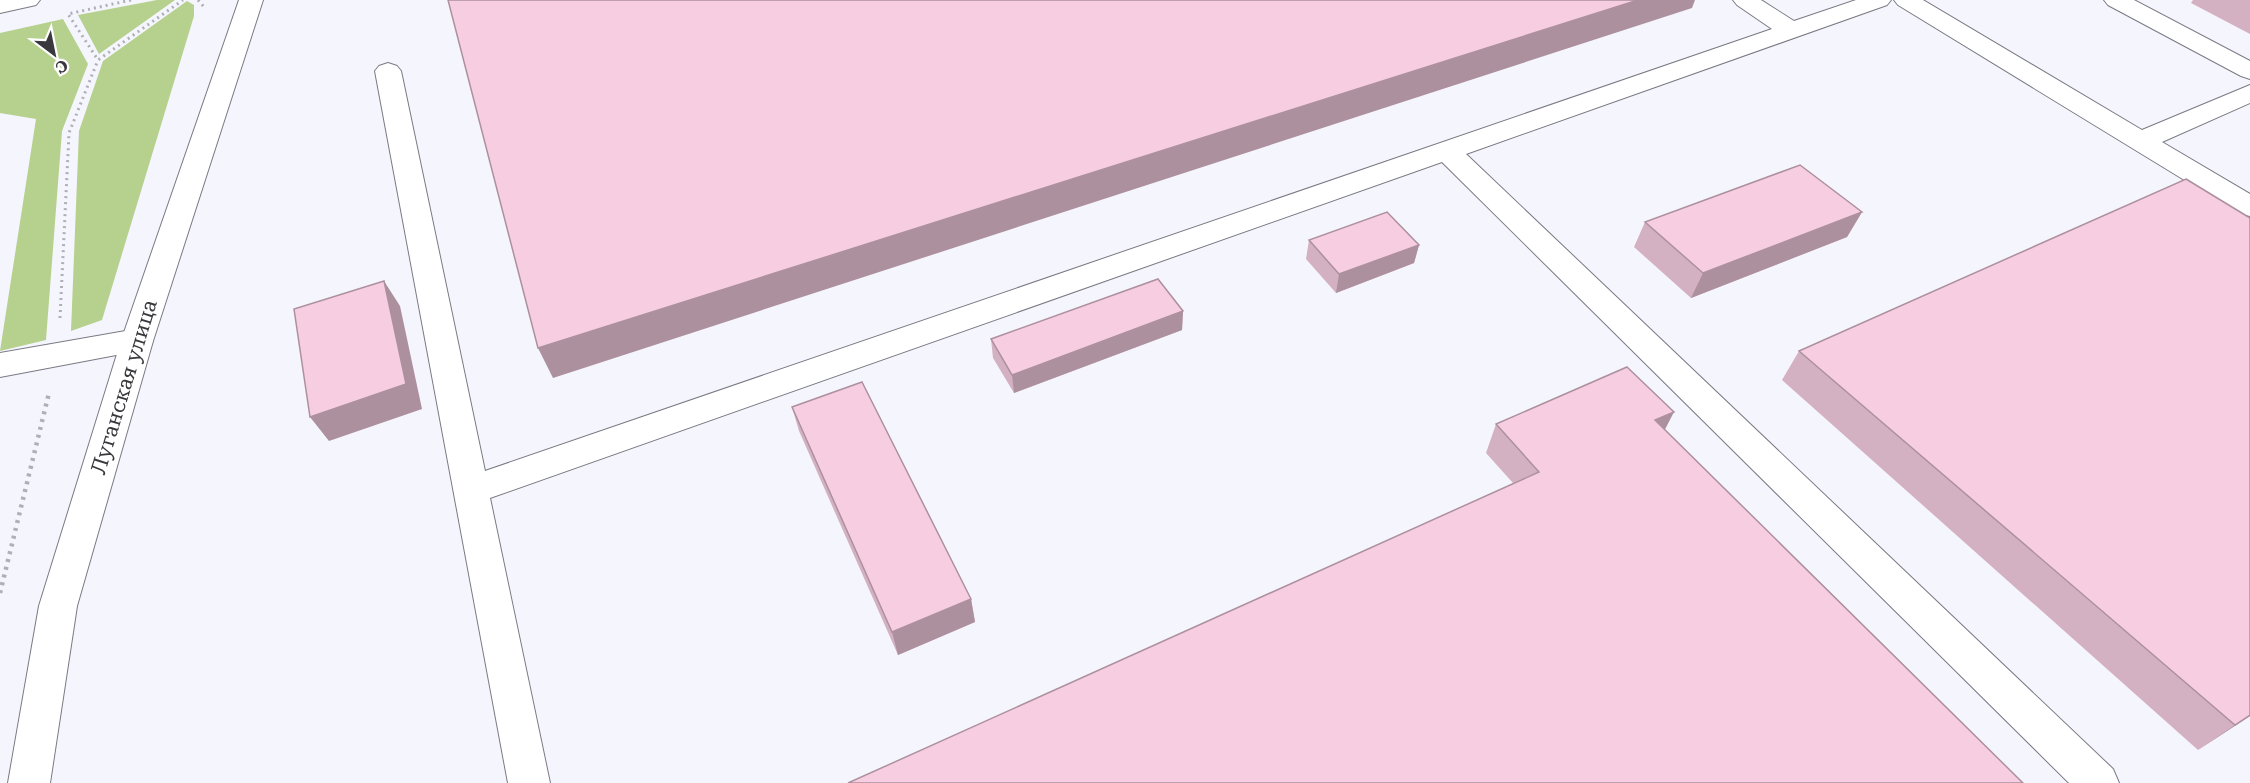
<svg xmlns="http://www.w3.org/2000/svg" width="2250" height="783" viewBox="0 0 2250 783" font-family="'Roboto Serif',serif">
<rect width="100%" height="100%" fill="#f5f5fe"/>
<path fill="#b6d08d" d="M157,0H175L99,54L78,15Z
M187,1L194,5V16L102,320L71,331L79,131L103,61Z
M63,19L88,64L62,131L46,340L0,351L36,119L0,113V33Z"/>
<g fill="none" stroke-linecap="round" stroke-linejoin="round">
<defs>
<path id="minor" d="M1733,0H1761L1794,21L1856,0H1891L1887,5L1466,154L2113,769L2119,783H2069L1442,162L490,498L550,783H508L375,71L379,66L388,63L397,66L401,71L485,471L1772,29L1737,5Z
M1894,0H1923L2142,130L2250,85V103L2162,142L2250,194V216L2240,214L1898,5Z
M2104,0H2134L2250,61V79L2241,76L2108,5Z
M137,329L148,333L153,341L148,349L0,377V353Z"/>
<path id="major" d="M0,0H40L36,5L0,13Z
M239,0H263L153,341L77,606L50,783H8L39,606L121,341Z"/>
</defs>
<use href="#minor" stroke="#7b7a84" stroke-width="2"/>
<use href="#major" stroke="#7b7a84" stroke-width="2"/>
<path stroke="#afafb6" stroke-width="3" stroke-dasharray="2 4" stroke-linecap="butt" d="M131,0L68,14L98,60L183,0
M198,0L204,7
M60,318L69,133L98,60"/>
<path stroke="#afafb6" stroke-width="4.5" stroke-dasharray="3 5" stroke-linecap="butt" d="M0,593L49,393"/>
<use href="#minor" fill="#fff" fill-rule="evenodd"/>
<use href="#major" fill="#fff" fill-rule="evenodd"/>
</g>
<path fill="#d4b1c2" d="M2193,0H2250V34L2191,3Z
M1862,212L1847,237L1691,298L1634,247L1645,222Z
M2250,218V716L2198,750L1782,380L1799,351Z
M1309,240L1419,245L1414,263L1336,293L1306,259Z
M1183,311L1182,330L1014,393L993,358L991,339Z
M792,407L971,599L975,622L898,655L799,431Z
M1674,412L1513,483L1486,453L1496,424Z"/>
<path fill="#ad909e" d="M1638,0H1695L1692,8L553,378L538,348Z
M1862,212L1847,237L1691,298L1703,273Z
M1419,245L1414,263L1336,293L1339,274Z
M384,281L400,306L422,409L329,441L310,417Z
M1183,311L1182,330L1014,393L1012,375Z
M1674,412L1659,441L1655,420Z
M971,599L975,622L898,655L892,632Z
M2250,715V716L2198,750L2235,725Z"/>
<path fill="#f7cee1" stroke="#ad909e" stroke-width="1.5" d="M448,0H1638L538,348Z
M1800,165L1862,212L1703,273L1645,222Z
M2186,179L2250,218V715L2235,725L1799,351Z
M1387,212L1419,245L1339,274L1309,240Z
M1158,279L1183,311L1012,375L991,339Z
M384,281L406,384L310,417L294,309Z
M1627,367L1674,412L1655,420L2023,783H848L1539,472L1496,424Z
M862,382L971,599L892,632L792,407Z"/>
<g text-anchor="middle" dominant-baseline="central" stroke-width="4.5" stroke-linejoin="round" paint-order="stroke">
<g font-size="21" fill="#39393d" stroke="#fff">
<text transform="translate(124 387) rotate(-73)">Луганская улица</text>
</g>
</g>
<g transform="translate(54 54) rotate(148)" stroke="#ffffff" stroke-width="4.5" paint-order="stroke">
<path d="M0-4.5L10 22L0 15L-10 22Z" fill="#39393d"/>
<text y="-9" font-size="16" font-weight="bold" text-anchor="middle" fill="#39393d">С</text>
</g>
</svg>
